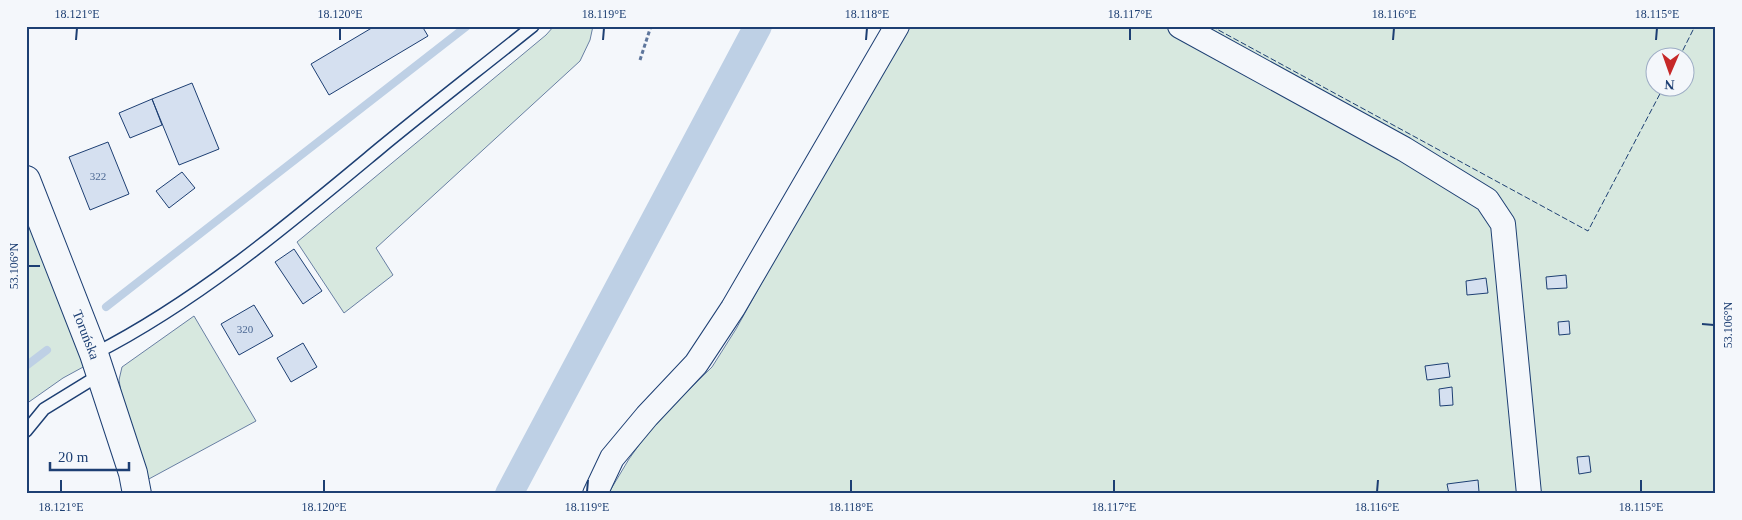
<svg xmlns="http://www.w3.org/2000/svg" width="1742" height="520" viewBox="0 0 1742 520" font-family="Georgia,serif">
<rect width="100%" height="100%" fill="#f4f7fb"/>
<path fill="#d7e8df" stroke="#687fa3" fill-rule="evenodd" d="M554,26H593L590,40L580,61L376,248L393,275L344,313L297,242L546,35Z
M905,26H1716V494H608L629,459L654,424L712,367L736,329ZM1654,58H1684V88H1654Z
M26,213L85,366L63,378L26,404Z
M194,316L256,421L147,480L122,398L119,380L122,367Z"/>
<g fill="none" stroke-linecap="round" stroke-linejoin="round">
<path stroke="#bed0e5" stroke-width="8" d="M106,307L467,26
M26,366L47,350"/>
<path stroke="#bed0e5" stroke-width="28" d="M509,494L758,26"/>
</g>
<path fill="#d5e0f0" stroke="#1d3f73" d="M375,26H422L428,36L329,95L311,64Z
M192,83L219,149L179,165L152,99Z
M152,99L162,125L130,138L119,113Z
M108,142L129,194L90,210L69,157Z
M182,172L195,188L169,208L156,191Z
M294,249L322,291L303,304L275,262Z
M1566,275L1567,288L1547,289L1546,277Z
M1486,278L1488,293L1467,295L1466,281Z
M254,305L273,336L239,355L221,324Z
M1569,321L1570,334L1559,335L1558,322Z
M303,343L317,367L291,382L277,358Z
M1448,363L1450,377L1427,380L1425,366Z
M1452,387L1453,405L1440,406L1439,389Z
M1589,456L1591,472L1579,474L1577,457Z
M1478,480L1479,492L1449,494L1447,484Z"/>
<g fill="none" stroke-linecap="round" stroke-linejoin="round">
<defs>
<path id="service" d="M94,354C198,301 290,223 379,149C430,107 482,67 533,26
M26,431L44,409L101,374"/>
<path id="minor" d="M1180,26L1404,149L1487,200L1503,224L1529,494
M595,494L612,458L647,416L696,364L733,308L897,26"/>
<g id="tertiary">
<path id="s1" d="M26,180L94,354L133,473L137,494"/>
</g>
</defs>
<use href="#service" stroke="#1d3f73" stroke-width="14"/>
<use href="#minor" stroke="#1d3f73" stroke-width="26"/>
<use href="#tertiary" stroke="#1d3f73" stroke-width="30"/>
<path stroke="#5e769c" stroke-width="3" stroke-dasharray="4 2.5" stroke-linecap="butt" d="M640,60L651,26"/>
<use href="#service" stroke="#f4f7fb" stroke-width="11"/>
<use href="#minor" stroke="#f4f7fb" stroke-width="24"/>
<use href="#tertiary" stroke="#f4f7fb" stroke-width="28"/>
<path stroke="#1d3f73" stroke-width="1" stroke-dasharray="6 2.5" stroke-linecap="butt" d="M1211,26L1588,231L1663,88
M1679,58L1695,26"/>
</g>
<path fill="none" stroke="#1d3f73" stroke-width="2" d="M76,40L77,28M340,40V28M603,40L604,28M866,40L867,28M1130,40V28M1393,40L1394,28M1656,40L1657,28M28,266H40M1702,324L1714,325M61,492V480M324,492V480M587,492L588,480M851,492V480M1114,492V480M1377,492L1378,480M1641,492V480"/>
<g text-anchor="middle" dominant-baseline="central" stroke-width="4" stroke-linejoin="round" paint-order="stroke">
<g font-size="11" fill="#4b6792">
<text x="98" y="176">322</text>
<text x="245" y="329">320</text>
</g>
<g font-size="14" fill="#1d3f73" stroke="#f4f7fb">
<text stroke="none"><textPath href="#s1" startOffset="166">Toruńska</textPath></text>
</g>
</g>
<rect width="1742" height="520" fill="none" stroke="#f4f7fb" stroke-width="55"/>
<g transform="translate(1670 72) rotate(182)"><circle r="24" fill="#f4f7fb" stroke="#9eadc5"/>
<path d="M0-4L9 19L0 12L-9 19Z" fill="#c62828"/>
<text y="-8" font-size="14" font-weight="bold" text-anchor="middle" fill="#1d3f73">N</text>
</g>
<path d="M50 462v8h79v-8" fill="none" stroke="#1d3f73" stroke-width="2.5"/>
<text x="58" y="462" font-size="15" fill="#1d3f73" stroke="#f4f7fb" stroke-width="4" paint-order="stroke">20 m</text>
<rect x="28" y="28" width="1686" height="464" fill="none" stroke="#1d3f73" stroke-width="2"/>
<g font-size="12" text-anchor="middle" fill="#1d3f73">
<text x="77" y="18">18.121°E</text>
<text x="340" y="18">18.120°E</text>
<text x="604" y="18">18.119°E</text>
<text x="867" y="18">18.118°E</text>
<text x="1130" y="18">18.117°E</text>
<text x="1394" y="18">18.116°E</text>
<text x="1657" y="18">18.115°E</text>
<text transform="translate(14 266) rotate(-90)" y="4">53.106°N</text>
<text transform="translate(1728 325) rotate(-90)" y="4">53.106°N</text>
<text x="61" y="511">18.121°E</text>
<text x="324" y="511">18.120°E</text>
<text x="587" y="511">18.119°E</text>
<text x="851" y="511">18.118°E</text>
<text x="1114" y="511">18.117°E</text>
<text x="1377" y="511">18.116°E</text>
<text x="1641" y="511">18.115°E</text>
</g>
</svg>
